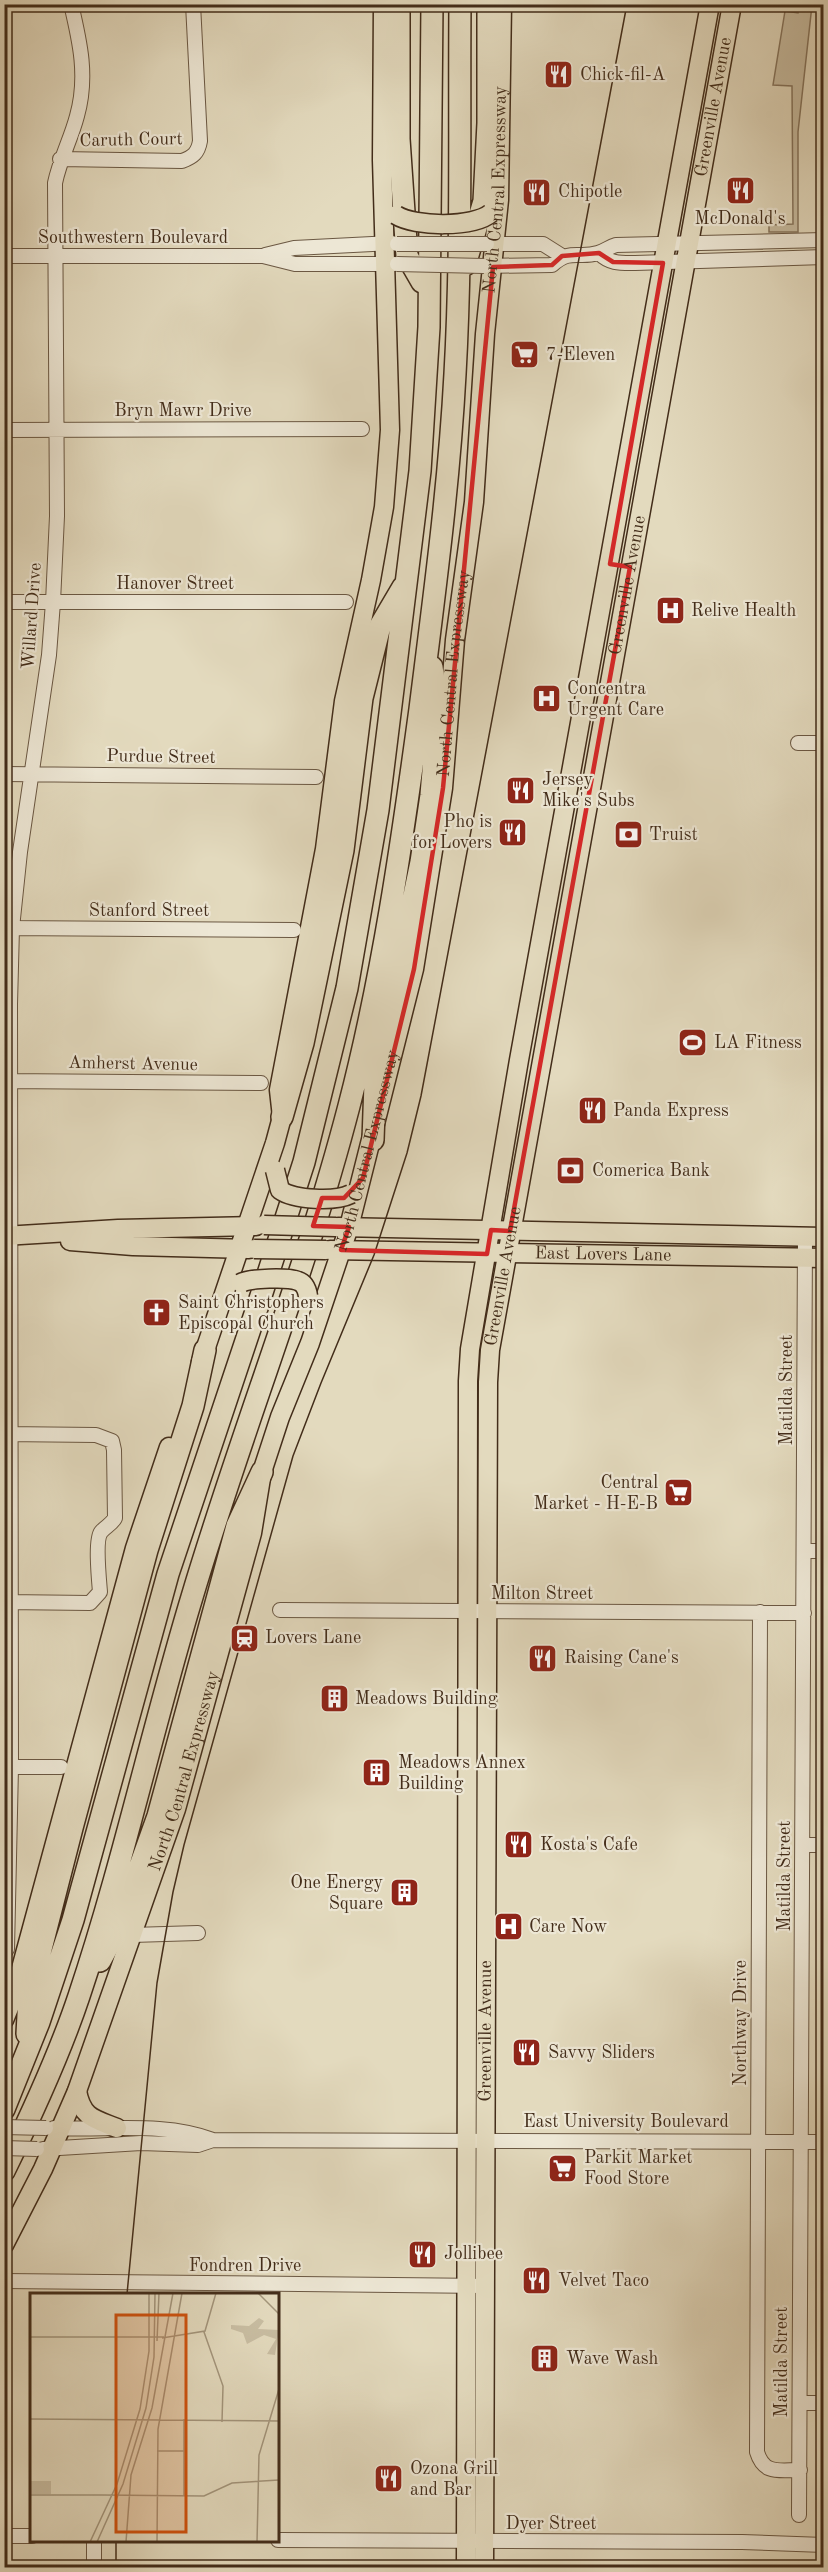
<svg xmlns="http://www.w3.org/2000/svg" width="828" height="2572" viewBox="0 0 828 2572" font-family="'Old Standard TT',serif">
<rect width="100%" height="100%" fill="#e3dabe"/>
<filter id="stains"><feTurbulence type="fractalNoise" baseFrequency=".00333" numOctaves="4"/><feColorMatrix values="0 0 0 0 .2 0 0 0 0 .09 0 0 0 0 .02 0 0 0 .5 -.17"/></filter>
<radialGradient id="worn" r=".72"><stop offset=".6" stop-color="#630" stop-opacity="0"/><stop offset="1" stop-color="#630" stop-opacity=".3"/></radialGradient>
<path fill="#c8bda2" stroke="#86755e" stroke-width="1.5" d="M805,5H812L798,132V232H769V225L793,224L792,86L773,85L785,11L798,13L799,7Z"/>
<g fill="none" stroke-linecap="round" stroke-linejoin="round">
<defs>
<path id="minor" d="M60,159L182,161C193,157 198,153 200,141L193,4
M487,244H543L562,256
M599,253C610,264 621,263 635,263L824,257
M265,255L294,248L392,243
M4,256H263L295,264H394
M484,266L552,265C571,248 578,259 598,253C605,251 609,247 616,245L824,240
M4,430L362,429
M4,602H346
M798,743H824
M4,774L316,777
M5,928L294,930
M4,1081L261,1083
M4,1434L96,1435L112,1441L114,1450L115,1518C111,1525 106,1526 101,1532C95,1540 99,1580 100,1592L90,1603L5,1602
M804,1551H824
M280,1610L804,1613
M760,1612L757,2452C764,2475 779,2470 800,2470
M4,1767H61
M803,1845H824
M132,1935L198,1933
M4,1953L7,1949L11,1767L10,1004L12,928L20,852L49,655L53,602L57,516L55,183C60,159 71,139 77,116C88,77 80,42 71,4
M54,2128C106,2131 163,2121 213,2140
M43,2149L141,2143L198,2145L213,2140L824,2142
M4,2281L486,2286
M800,2403H824
M799,2515L805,1236
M4,2536H32
M278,2540L742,2542L824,2545
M94,2568V2540"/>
<g id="major">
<path d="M338,1227L824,1237"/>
<path d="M4,1236L118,1229L256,1226"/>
<path d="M70,1241L133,1246L249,1249"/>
<path id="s1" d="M330,1250L824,1258"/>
<path d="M201,1362L275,1143L282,1117L279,1090L325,849L344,701L371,580L384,507L390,430L382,160L383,4"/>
<path d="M4,2020L13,1998L135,1548L169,1447"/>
<path d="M77,2091C82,2118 94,2119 117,2128"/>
<path id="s2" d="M4,2245L43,2169L77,2091L176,1809L252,1533L262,1472L280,1417L310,1343L349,1227L414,969L443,788L455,640L474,502L485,334L499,200L502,4"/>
<path d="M466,2568L468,1381L470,1349L519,1060L710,4"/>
<path id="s3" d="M484,2568L488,1382L490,1350L732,4"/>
</g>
<path id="highway" d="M399,4V139L407,256L422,282
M465,265L484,201L488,123V4
M282,1117L303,1043L343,850L362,698L380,626L403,587
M373,1140L375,1083L421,862L431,795L438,712L432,667
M100,1961L117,1930L158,1816L237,1526L262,1472
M27,2034L29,1996L72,1828L147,1550L193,1406L205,1350
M4,2109L39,2022L73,1920L168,1574L259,1302L304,1162L347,988L378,810L420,471L429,327L432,4
M4,2171C32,2114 59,2056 79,1996C123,1865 152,1729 192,1597C241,1432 306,1272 349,1106C383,975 402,842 420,709C434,597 449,487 455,374C462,251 459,128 460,4"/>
</defs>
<use href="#minor" stroke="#6b5843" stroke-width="16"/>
<use href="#major" stroke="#432d1a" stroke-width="21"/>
<use href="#highway" stroke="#432d1a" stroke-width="24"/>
<use href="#minor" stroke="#ede7d5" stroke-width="14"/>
<use href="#major" stroke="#e3dabe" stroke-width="18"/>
<use href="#highway" stroke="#e3dabe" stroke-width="21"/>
<path stroke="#432d1a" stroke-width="1.5" d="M127,2294L157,1983L173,1892L184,1845L293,1456L321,1383L374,1255L407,1153L421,1096L627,4
M116,2568V2540"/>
<defs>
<path id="minor-bridge" d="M397,244H487
M397,264L484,266
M4,2127L46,2128
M4,2148L37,2149"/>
<path id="major-bridge" d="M396,215C415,227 473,228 491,213
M275,1170L280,1190C294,1200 335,1202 351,1194
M264,1225L336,1227
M254,1249L326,1250
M241,1283C249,1278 289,1277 298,1281C304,1283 307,1289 308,1296"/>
</defs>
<use href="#minor-bridge" stroke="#6b5843" stroke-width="16" stroke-linecap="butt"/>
<use href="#major-bridge" stroke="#432d1a" stroke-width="21" stroke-linecap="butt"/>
<use href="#minor-bridge" stroke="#ede7d5" stroke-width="14"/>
<use href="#major-bridge" stroke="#e3dabe" stroke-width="18"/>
</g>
<path fill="none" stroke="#d62828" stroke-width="4.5" stroke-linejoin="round" d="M599,253L613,262L663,263L610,564L630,567L510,1231L491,1230L487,1254L341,1250L349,1227L313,1226L322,1198H344L363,1178L414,969L443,788L493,267L552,265L562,256Z"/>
<defs>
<symbol id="restaurant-square" viewBox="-11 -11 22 22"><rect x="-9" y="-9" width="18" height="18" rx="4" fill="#8f2418" stroke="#ede7d5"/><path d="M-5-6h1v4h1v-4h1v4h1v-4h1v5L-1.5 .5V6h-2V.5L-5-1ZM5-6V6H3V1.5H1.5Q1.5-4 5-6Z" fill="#fff"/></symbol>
<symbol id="supermarket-square" viewBox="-11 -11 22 22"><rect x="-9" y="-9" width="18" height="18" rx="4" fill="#8f2418" stroke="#ede7d5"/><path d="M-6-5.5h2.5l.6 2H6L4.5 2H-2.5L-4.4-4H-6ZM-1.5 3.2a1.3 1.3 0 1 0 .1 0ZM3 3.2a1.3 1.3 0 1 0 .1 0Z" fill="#fff"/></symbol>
<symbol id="hospital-square" viewBox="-11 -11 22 22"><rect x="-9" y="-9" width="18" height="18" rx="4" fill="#8f2418" stroke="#ede7d5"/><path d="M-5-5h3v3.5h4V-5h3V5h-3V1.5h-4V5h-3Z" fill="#fff"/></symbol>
<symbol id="bank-square" viewBox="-11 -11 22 22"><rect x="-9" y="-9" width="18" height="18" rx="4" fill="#8f2418" stroke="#ede7d5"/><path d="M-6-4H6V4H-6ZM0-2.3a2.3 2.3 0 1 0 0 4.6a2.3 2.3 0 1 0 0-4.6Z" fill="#fff"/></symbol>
<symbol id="stadium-square" viewBox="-11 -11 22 22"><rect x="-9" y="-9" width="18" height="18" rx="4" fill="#8f2418" stroke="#ede7d5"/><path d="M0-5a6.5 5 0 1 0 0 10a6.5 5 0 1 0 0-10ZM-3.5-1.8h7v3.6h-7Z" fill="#fff"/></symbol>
<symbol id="church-square" viewBox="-11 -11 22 22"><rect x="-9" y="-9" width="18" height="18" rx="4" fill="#8f2418" stroke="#ede7d5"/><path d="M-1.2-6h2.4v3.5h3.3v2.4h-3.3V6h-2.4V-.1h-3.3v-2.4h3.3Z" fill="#fff"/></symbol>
<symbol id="station-square" viewBox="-11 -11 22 22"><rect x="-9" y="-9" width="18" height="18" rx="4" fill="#8f2418" stroke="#ede7d5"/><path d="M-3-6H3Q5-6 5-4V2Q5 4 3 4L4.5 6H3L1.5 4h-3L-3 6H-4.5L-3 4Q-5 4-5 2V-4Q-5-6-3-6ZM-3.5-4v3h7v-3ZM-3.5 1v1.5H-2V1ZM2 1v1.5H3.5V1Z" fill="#fff"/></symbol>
<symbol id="building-square" viewBox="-11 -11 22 22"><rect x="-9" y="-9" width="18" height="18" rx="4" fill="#8f2418" stroke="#ede7d5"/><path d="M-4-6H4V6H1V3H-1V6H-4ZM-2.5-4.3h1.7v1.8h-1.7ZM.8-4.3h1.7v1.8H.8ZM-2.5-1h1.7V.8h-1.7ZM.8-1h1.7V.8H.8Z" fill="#fff"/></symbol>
</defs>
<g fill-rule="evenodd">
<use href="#restaurant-square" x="542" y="58" width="33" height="33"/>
<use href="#restaurant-square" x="724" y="174" width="33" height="33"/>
<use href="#restaurant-square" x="520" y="176" width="33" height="33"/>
<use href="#supermarket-square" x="508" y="338" width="33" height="33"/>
<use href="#hospital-square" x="654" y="594" width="33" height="33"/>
<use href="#hospital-square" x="530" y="682" width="33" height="33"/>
<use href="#restaurant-square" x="504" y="774" width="33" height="33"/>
<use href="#restaurant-square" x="496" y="816" width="33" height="33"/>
<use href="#bank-square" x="612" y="818" width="33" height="33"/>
<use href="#stadium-square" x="676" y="1026" width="33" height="33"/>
<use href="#restaurant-square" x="576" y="1094" width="33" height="33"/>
<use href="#bank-square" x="554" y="1154" width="33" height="33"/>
<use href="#church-square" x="140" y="1296" width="33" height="33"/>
<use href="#supermarket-square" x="662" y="1476" width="33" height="33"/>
<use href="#station-square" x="228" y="1622" width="33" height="33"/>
<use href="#restaurant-square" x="526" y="1642" width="33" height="33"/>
<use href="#building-square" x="318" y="1682" width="33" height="33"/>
<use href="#building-square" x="360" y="1756" width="33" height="33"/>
<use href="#restaurant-square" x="502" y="1828" width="33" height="33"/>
<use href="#building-square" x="388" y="1876" width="33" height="33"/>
<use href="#hospital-square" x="492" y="1910" width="33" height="33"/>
<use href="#restaurant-square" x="510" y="2036" width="33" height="33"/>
<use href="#supermarket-square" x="546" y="2152" width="33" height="33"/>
<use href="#restaurant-square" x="406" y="2238" width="33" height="33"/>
<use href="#restaurant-square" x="520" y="2264" width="33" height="33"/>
<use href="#building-square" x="528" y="2342" width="33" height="33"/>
<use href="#restaurant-square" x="372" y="2462" width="33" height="33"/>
</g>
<g text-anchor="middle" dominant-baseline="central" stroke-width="4.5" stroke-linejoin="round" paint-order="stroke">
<g font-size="18" fill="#432d1a" stroke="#ede7d5" text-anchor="start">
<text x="580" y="75">Chick-fil-A</text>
<text x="558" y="192">Chipotle</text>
<text x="740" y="219" text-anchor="middle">McDonald's</text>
<text x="546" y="355">7-Eleven</text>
<text x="691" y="611">Relive Health</text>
<text x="567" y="689">Concentra<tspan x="567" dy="21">Urgent Care</tspan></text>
<text x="542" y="780">Jersey<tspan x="542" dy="21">Mike's Subs</tspan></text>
<text x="492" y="822" text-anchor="end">Pho is<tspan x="492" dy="21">for Lovers</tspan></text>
<text x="649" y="835">Truist</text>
<text x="714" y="1043">LA Fitness</text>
<text x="613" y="1111">Panda Express</text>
<text x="592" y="1171">Comerica Bank</text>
<text x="178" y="1303">Saint Christophers<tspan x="178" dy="21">Episcopal Church</tspan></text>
<text x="658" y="1483" text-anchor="end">Central<tspan x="658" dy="21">Market - H-E-B</tspan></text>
<text x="265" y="1638">Lovers Lane</text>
<text x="564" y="1658">Raising Cane's</text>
<text x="355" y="1699">Meadows Building</text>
<text x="398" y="1763">Meadows Annex<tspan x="398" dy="21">Building</tspan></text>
<text x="540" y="1845">Kosta's Cafe</text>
<text x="383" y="1883" text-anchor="end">One Energy<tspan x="383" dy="21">Square</tspan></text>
<text x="529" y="1927">Care Now</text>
<text x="548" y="2053">Savvy Sliders</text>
<text x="584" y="2158">Parkit Market<tspan x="584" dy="21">Food Store</tspan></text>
<text x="444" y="2254">Jollibee</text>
<text x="558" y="2281">Velvet Taco</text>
<text x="566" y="2359">Wave Wash</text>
<text x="410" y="2469">Ozona Grill<tspan x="410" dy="21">and Bar</tspan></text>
</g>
<g font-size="18" fill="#432d1a" stroke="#ede7d5">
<text stroke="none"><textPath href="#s3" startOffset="2481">Greenville Avenue</textPath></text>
<text transform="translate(131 140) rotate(-1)">Caruth Court</text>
<text stroke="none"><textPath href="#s2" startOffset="2128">North Central Expressway</textPath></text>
<text x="133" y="238">Southwestern Boulevard</text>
<text x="183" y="411">Bryn Mawr Drive</text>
<text x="175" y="584">Hanover Street</text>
<text stroke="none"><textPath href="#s3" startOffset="1995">Greenville Avenue</textPath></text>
<text transform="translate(32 616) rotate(-86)">Willard Drive</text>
<text stroke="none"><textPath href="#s2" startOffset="1642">North Central Expressway</textPath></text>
<text transform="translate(161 757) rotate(1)">Purdue Street</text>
<text x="149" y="911">Stanford Street</text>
<text transform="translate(133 1064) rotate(1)">Amherst Avenue</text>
<text stroke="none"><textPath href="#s2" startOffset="1156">North Central Expressway</textPath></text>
<text stroke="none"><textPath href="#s1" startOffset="273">East Lovers Lane</textPath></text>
<text stroke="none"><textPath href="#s3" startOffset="1293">Greenville Avenue</textPath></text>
<text transform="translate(787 1390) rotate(-90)">Matilda Street</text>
<text x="542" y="1594">Milton Street</text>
<text stroke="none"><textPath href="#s2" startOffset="508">North Central Expressway</textPath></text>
<text transform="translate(785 1876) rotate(-90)">Matilda Street</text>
<text transform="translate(741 2023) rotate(-90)">Northway Drive</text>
<text stroke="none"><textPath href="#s3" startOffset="537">Greenville Avenue</textPath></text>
<text x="626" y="2122">East University Boulevard</text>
<text x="245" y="2266">Fondren Drive</text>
<text transform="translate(782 2362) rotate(-90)">Matilda Street</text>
<text x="551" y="2524">Dyer Street</text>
</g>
</g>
<g transform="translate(30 2293)">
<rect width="249" height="249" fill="#e3dabe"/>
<path d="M229,25L234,28L228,36L249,37L245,62L237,61L246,46L234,42L217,51L213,40L201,36V32L219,33ZM1,188H21V201H1Z" fill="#c8bda2"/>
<path fill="none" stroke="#a3957c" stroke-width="1.5" d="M228,0L249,21M174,39L193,93L192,129M0,44H134M132,45L175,38L186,0M127,48L129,0M0,126L249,128M127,158H154M0,202H72M72,202L174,203L202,190L249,187M154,203V126M60,249L87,191L110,116L119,58V0M67,249L93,191L116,115L124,64L125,0M96,249L101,182L122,115L143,0M127,249L128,136L152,0M227,249L229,162L249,96"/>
<path fill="#cf520e" fill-opacity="0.15" stroke="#cf520e" stroke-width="3" d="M86,22H156V239H86Z"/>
<rect width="249" height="249" fill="none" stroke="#432d1a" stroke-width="3"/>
</g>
<rect width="828" height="2572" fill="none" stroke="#e3dabe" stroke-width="24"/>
<rect x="6" y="6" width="816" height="2560" fill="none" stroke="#432d1a" stroke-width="3"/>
<rect x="12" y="12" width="804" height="2548" fill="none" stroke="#432d1a" stroke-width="1.5"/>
<rect width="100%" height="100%" filter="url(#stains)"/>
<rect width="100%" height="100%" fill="url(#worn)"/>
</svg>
